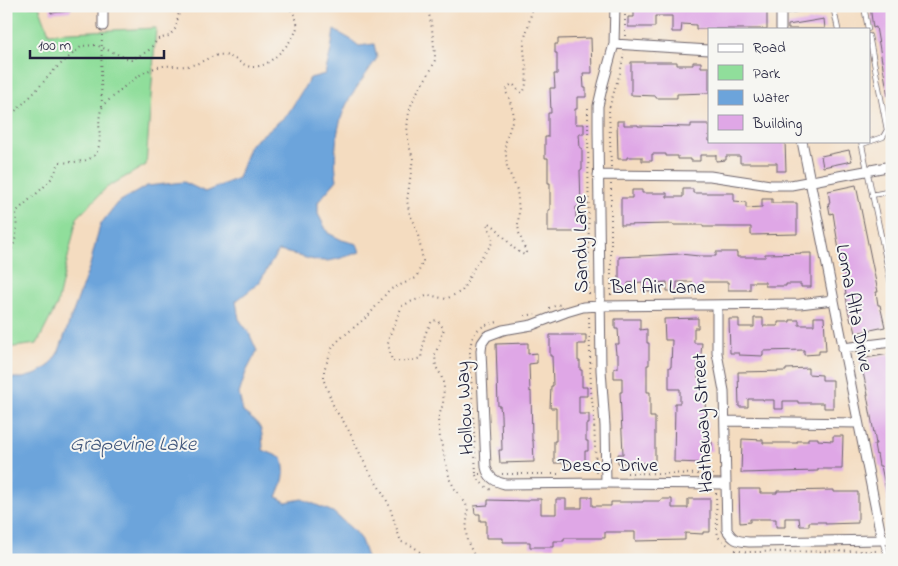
<svg xmlns="http://www.w3.org/2000/svg" width="898" height="566" viewBox="0 0 898 566" font-family="'Indie Flower',sans-serif">
<rect width="100%" height="100%" fill="#f6f6f2"/>
<filter id="ink" filterUnits="userSpaceOnUse"><feTurbulence type="fractalNoise" baseFrequency=".02" numOctaves="2"/><feDisplacementMap in="SourceGraphic" scale="10" xChannelSelector="R" yChannelSelector="G"/><feConvolveMatrix kernelMatrix="1 2 1 2 8 2 1 2 1" color-interpolation-filters="sRGB"/></filter>
<filter id="wash" filterUnits="userSpaceOnUse"><feTurbulence type="fractalNoise" baseFrequency=".0096" numOctaves="4" result="noise"/><feDisplacementMap in="SourceGraphic" scale="20" xChannelSelector="R" yChannelSelector="G"/><feGaussianBlur stdDeviation="1.12" result="paint"/><feColorMatrix in="noise" values="0 0 0 0 0 0 0 0 0 0 0 0 0 0 0 0 0 1.4 0 .05"/><feComposite in="paint" operator="in"/></filter>
<g filter="url(#wash)">
<rect width="100%" height="100%" fill="#f4dcc0"/>
<path fill="#90de9b" stroke="#59806b" d="M6,6H39L49,33L156,28L146,165L106,188L77,218L57,305L37,344L6,348Z"/>
<path fill="#6ca4db" stroke="#47638b" d="M334,30L350,39L359,46L374,44L377,58C368,72 357,86 349,100C336,122 333,156 337,180L318,202V214L328,233L342,240L357,244L360,252C350,255 335,261 325,261C309,261 294,253 278,251L259,283L236,301L239,319L249,333L257,351L246,372L239,394L243,412C262,426 262,426 263,450L282,458C287,474 283,482 277,497L286,502L302,499L333,512L353,530L361,540L368,560H6V378H23L37,374L50,365L59,351L90,265L100,225L117,203L147,186L184,182L205,192L238,178L250,145L287,115L310,78L325,74L331,50Z"/>
<g id="blocks">
<path fill="#dfa7e6" d="M50,6H71V11L51,13Z
M634,6H767V29H696V25L682,24L681,32H672V16H655V27H628V17H634Z
M870,6H892V96H888L876,27L873,28Z
M824,19L825,29H788V25Z
M591,38L592,73H583L584,88H586V97H577V109H575V124H584V134H579L580,148H582V170H580L581,207H576V222H584V232H548V210H550V183H548V158H545V137H548V113H551L550,88H555L554,74H557V53H555V44H558V39Z
M631,62H677V65H693V62H701V67H709V93L677,94V98H656V96L631,95Z
M617,121H624V125H638V126L691,127V124H709V141H785L786,171H777V163H740V156H726V160L716,161V155H700V161H691V159H678V156H666V154H652V161H642V157H627V159H618Z
M849,150L852,161L823,167L821,156Z
M856,185L878,292H876L878,305H880L885,327L856,333L853,321L851,322L848,310L845,287L847,286L842,261H840L838,250H839L835,226L833,213L830,214L828,203H830L828,191Z
M683,189H693V193H734V201L746,202V208L762,207V199H772V203H797V234L751,235V227H703V225H673V224L621,225V198H632V190H642V193H667V197H683Z
M716,252H737V257H765V254L811,253V287H801V284H786V286H765V282H750V290H728V282H702V291H692V282H677V291H667V282L652,283L653,291H643V282L628,283V291H619V257L680,254L699,256H716Z
M814,317H824L826,351H819V354L804,355V350L763,351V356L739,355V353H730L729,319H739V327H754V318H763V326H778V322H790V320H799V325H814Z
M698,318V328H694V343H702L701,354H698V378H706L705,417H707L708,441L712,442V451H704V463L674,462L675,403H680V389H669V367H671L672,340H665L664,319Z
M615,319H640V330L647,329V343H649V365H647V392H650V417H655V463H618V454H623L620,392H622V378H614V368H618V354H616L615,344H619L618,329H615Z
M550,335H586V344H578V361H580V370H582V387H587V396H579V414H589V424H586V441H588V451H585V463H554V441H556V408H550L551,386H553L552,356H550Z
M528,343V354L537,353V363L529,364L530,392L531,391L532,440H533L534,462L500,463L499,450H502L501,415L500,406H498L496,344Z
M889,354L892,365V503L889,504L881,466H879L877,454L876,455L874,444H876L867,395H868L860,359Z
M808,368V374L822,375V380H833V408H824V403H798V401H783V409H774V400H763V399H748V407H739L738,372L786,371V369Z
M833,436H843L842,469H818V471L741,473L742,439L763,440V443H797V441H808V438H818V440L833,441Z
M739,489H760V493H777V491L834,490V492H858V523L825,524V522H809V526H800L799,518H785V527H776V519H750V522L740,523Z
M582,497H592V506H611V502H643V501H661V499H672V508H688V499H710V532H703V534L685,533V540L635,541V532H605V538H564V541H554V547H530V542H503V538H486V521H480V514H475L474,506L488,505V500L529,501V499H541V514H556V499H566V508H582Z"/>
</g>
</g>
<g filter="url(#ink)">
<use href="#blocks" fill-opacity="0" stroke="#6c636a" stroke-width="1"/>
<g fill="none" stroke-linecap="round" stroke-linejoin="round">
<defs>
<path id="lane" d="M833,6L838,29
M864,6L868,29
M781,12L814,6
M861,141L892,288
M862,144L883,137L887,130L869,36
M872,195L892,191
M882,540L888,560"/>
<path id="street" d="M103,26V6
M781,29V6
M614,44L709,50
M802,141L882,540
M598,175L710,176L770,185H791L892,166
M717,305V353L724,391L727,530C733,540 737,541 749,542L882,540L892,539
M843,348L892,342
M725,421L858,423
M606,483L605,426L601,370L598,131V106L603,84L614,44L615,6
M726,484L606,483L505,484C495,482 488,477 486,467L481,351L482,343L487,336L503,330L532,325L566,312L583,307L600,306L800,304L833,300"/>
</defs>
<use href="#lane" stroke="#6c636a" stroke-width="6"/>
<use href="#street" stroke="#6c636a" stroke-width="11"/>
<path stroke="#6c636a" stroke-width="2" stroke-dasharray="1 4" stroke-linecap="butt" d="M427,6C431,22 433,32 434,48C435,52 435,56 435,60C431,73 422,83 416,94C405,115 405,137 413,158L407,201L410,215L415,224L419,239L423,261L416,278L389,290L369,315L340,339L333,346L324,370V381L335,410L342,419L349,431L367,468L384,495L389,505L401,542C413,544 419,551 428,560
M625,36V6
M102,106L101,81L102,33
M588,108L589,298
M6,122L7,119L32,95L55,69L82,46L96,45L131,60L148,51L158,39L169,36L176,28L179,12L187,6
M611,167L609,109L616,85L620,73L624,54
M611,184V297
M6,257C18,244 17,229 16,212C27,201 40,192 50,180C55,175 56,168 60,162C68,163 74,162 82,161C112,156 92,123 103,106C105,102 111,99 114,96C127,84 140,72 158,67C169,64 181,68 192,65C203,63 213,53 224,55C234,56 242,66 252,67C255,67 260,66 263,65C274,61 300,35 297,23C296,16 292,11 288,6
M549,308L561,304
M525,316L535,314
M589,317L591,390L594,419L596,474
M627,473L716,474
M480,474H476L470,353C471,331 478,326 498,322
M502,474H560
M476,475C480,483 486,488 494,491
M716,493L717,529L718,537L729,546
M735,550L745,552L878,551
M869,552V560
M491,560L485,558L475,557L467,541L466,530L468,511L466,504L455,489L450,480L440,438L438,419L443,404L444,386L441,375L436,367L435,355L444,329L437,320L432,321L425,334L421,358C411,361 403,362 392,361L388,344L389,337L402,306L410,302L429,295L446,299L462,291L476,264L491,245L493,238L487,224L489,223C503,231 510,250 525,255L526,252L519,233L518,225L519,211L517,190L507,167L506,155L505,144L514,115L509,98L506,92L508,87L512,84C516,86 518,92 523,93C531,77 523,59 524,42C525,35 528,29 529,22C531,17 531,12 532,6"/>
<use href="#lane" stroke="#fff" stroke-width="4.5"/>
<use href="#street" stroke="#fff" stroke-width="9"/>
</g>
</g>
<g text-anchor="middle" dominant-baseline="central" stroke-width="4" stroke-linejoin="round" paint-order="stroke">
<g font-size="20" fill="#22223b" stroke="#f6f6f2">
<text transform="translate(582 244) rotate(-91)">Sandy Lane</text>
<text x="658" y="288">Bel Air Lane</text>
<text transform="translate(853 308) rotate(79)">Loma Alta Drive</text>
<text transform="translate(466 408) rotate(-93)">Hollow Way</text>
<text transform="translate(704 423) rotate(-93)">Hathaway Street</text>
<text x="608" y="466">Desco Drive</text>
</g>
<g font-size="21" font-style="italic" fill="#40567b" stroke="#f6f6f2">
<text x="133" y="445">Grapevine Lake</text>
</g>
</g>
<rect width="898" height="566" fill="none" stroke="#f6f6f2" stroke-width="25"/>
<rect x="708" y="28" width="162" height="115" fill="#f6f6f2" stroke="#a1a1a9"/>
<rect x="718" y="44" width="25" height="8" fill="#ffffff" stroke="#a1a1a9"/>
<text x="753" y="52" font-size="15" fill="#22223b">Road</text>
<rect x="718" y="65" width="25" height="15" fill="#90de9b" stroke="#a1a1a9"/>
<text x="753" y="78" font-size="15" fill="#22223b">Park</text>
<rect x="718" y="90" width="25" height="15" fill="#6ca4db" stroke="#a1a1a9"/>
<text x="753" y="102" font-size="15" fill="#22223b">Water</text>
<rect x="718" y="115" width="25" height="15" fill="#dfa7e6" stroke="#a1a1a9"/>
<text x="753" y="128" font-size="15" fill="#22223b">Building</text>
<path d="M30 50v8h134v-8" fill="none" stroke="#22223b" stroke-width="2.5"/>
<text x="38" y="50" font-size="15" fill="#22223b" stroke="#f6f6f2" stroke-width="4" paint-order="stroke">100 m</text>
</svg>
